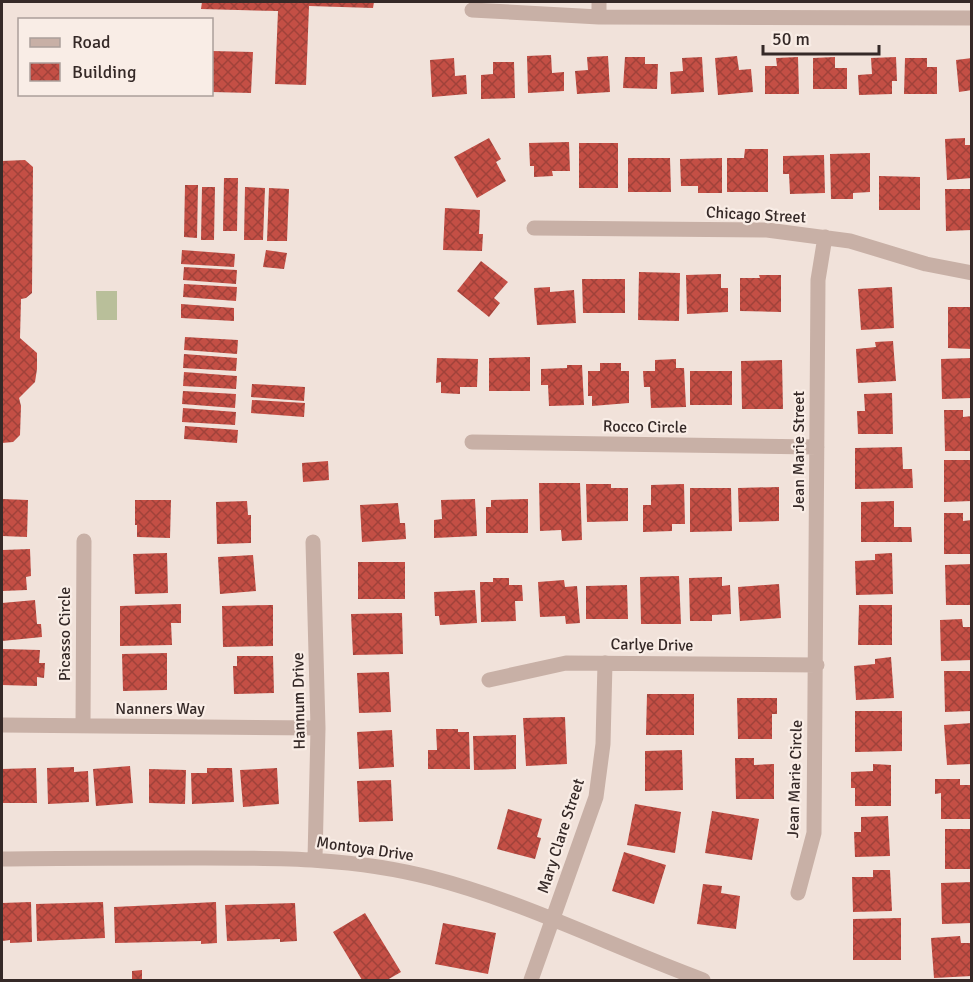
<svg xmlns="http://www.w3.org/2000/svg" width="973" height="982" viewBox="0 0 973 982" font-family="Signika,sans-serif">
<defs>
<pattern id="building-cross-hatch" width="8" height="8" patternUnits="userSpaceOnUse" patternTransform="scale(1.5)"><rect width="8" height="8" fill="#c44f45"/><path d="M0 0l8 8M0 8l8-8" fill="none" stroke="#a0423a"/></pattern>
</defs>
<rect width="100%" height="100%" fill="#f1e2da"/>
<path fill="#b9bf9a" d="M96,291H117V320H97Z"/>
<path fill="url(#building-cross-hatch)" d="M202,2H374L373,8L309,6L306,85L275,84L278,11L201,9Z
M212,51L253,52L251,93L212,92Z
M551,55L552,73L564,72V91L528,93L527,56Z
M608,56L610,92L577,94L575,71L588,70L587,57Z
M737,56L739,70L751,69L753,92L718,95L715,58Z
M625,57H645V64H658L657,89L623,88Z
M702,57L704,92L671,94L670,72L683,71L682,58Z
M798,57L799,94H765V66H777L776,58Z
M835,57V68H847V89H813V58Z
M896,57L897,81H892V94L859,95L858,75L872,74L871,58Z
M454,58L455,76L466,75L467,94L432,97L430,60Z
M905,58H927V67H937V94H904Z
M972,58V90L959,92L956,60Z
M493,62H514L515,98L481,99V75L493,74Z
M489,138L501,159L496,162L506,181L477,198L454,157Z
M965,138V145H972V178L947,180L945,139Z
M569,142L570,171H552L553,176L534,177V166H530L529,143Z
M579,143H618V188H579Z
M745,149H768V192H727V158H744Z
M870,153V192L853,193V199H831L830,154Z
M824,155L825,193L790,194L789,174H783V156Z
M628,158H670L671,192H628Z
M722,158V193H698V186H681L680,159Z
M25,160L33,167L32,293L26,298L21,299L20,338L37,353V369L35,382L19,398L21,406L20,435L13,442L2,443V161Z
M879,176L920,177V210H879Z
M224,178H238L237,231H223Z
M185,185H198L197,238L184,237Z
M202,187H215L214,240H201Z
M245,187L265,188L263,240H244Z
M269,188L289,189L287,241H267Z
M945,189H972V230L946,231Z
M445,208L480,210L479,234H483L482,251L443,250Z
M182,250L235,254L234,267L181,264Z
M266,250L287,253L284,269L263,267Z
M481,261L508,282L494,298L500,303L489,317L457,291Z
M184,267L237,270L236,284L183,280Z
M639,272L680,273L679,321L638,320Z
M721,274V288H728V312L687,314L686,275Z
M759,275H781V312L740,311V278H760Z
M582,279H625V313H583Z
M184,284L237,287L236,301L183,297Z
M550,287V292L574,290L576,323L537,325L534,288Z
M892,287L894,328L861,330L858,289Z
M181,304L234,308V321L181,318Z
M948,307H972V349L948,348Z
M185,337L238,340L237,354L184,350Z
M893,341L896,381L858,383L856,349L876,347L875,342Z
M184,354L237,358L236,371L183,368Z
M530,357V391H489V358Z
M437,358L478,359L477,387H460V394L441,393V382L436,383Z
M972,358V398L942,399L941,359Z
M676,359V368H684L686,407L651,408L650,387H644L643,371H655V360Z
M782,360L783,409H742L741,361Z
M600,363H621V371H629V403L592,406V396H588V371H600Z
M567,365H582L584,405L549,406L548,385H541V369L567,368Z
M690,371H732V405H690Z
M184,372L237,376L236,389L183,386Z
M252,384L305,387L304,401L251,397Z
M183,391L236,394L235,408L182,404Z
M892,393L893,434H858L857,411H865L864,394Z
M252,400L305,403L304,417L251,413Z
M183,408L236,412L235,425L182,422Z
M944,410H963V417L972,416V451H945Z
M185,426L238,430L237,443L184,439Z
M902,447L903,469H912L913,488L855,489V448Z
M944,460H972V501L944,502Z
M328,461L329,480L303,482L302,463Z
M539,483H580L582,540L562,541L561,530L540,531Z
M586,484H611V488H628V521L587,522Z
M684,484L685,524H672V531L643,532V505H651V485Z
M779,487V521L739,522L738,488Z
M690,488H731L732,531L690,532Z
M2,499L28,500L27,537L2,536Z
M475,499L477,536L434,538V520L442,519L441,500Z
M528,499V533H486V507H491V500Z
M135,500H171L170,538L137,537V525H135Z
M247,501L248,515H251V543L217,544L216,502Z
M894,501V527H911L912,542H861V502Z
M398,503L400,523H405L406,539L362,542L360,505Z
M944,513H963V521L972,520V554H944Z
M30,549L31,576L26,577L27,590L2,591V550Z
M167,553L168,593L135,594L133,554Z
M892,553L893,594L856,595L855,561L875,560V554Z
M253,555L256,591L220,594L218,557Z
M358,562H405V599H358Z
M972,564V605H946L945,565Z
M679,576L681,624H641L640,577Z
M722,577V586L730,585L731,614L712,615V621H690L689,578Z
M493,578H509V585H522L523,601H515L516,621L481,622L480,582H493Z
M564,580L565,587L577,586L580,623L566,624L565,616L540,617L538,582Z
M779,584L781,618L740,621L738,587Z
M627,585L628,619H586V586Z
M475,590L477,623L440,625L439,616H435L434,592Z
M35,600L37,624H41L42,637L2,641V603Z
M181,604V623H171L172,645L120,646V606Z
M273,605V646L223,647L222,606Z
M859,605H892V645H858Z
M402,613L403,654L353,655L351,614Z
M962,619L963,627H972V660L941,661L940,620Z
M3,649L40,650L39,663H45L44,678L37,677V686L2,685Z
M167,653V690L123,691L122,654Z
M237,656H273L274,693L234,694L233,666H237Z
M891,657L894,698L856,700L854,666L875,664V659Z
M944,671H972V711L945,712Z
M389,672L391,712L359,713L357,673Z
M647,694H694V735H646Z
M737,698H777V714H772V739H738Z
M855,711H902V751L855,752Z
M565,717L567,764L526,766L523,718Z
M972,723V764L947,765L944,725Z
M436,729H458V732H469L470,769H428V750H437Z
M392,730L394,767L359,769L357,732Z
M516,735V769L474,770L473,736Z
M682,750L683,790L645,791V751Z
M735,758H754V765L774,764V799H736Z
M873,764L891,765V806H855V788H851V772L873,771Z
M130,766L133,803L96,806L93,769Z
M74,767V772L88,771L89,802L48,804L47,768Z
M36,768L37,803H2V769Z
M207,768H232L234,802L192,804L191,773H207Z
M277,768L279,804L243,807L240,770Z
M149,769L186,770L185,804L149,803Z
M935,779H960V785H972V819H941V793L935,794Z
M391,780L393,821L359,822L357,781Z
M635,804L681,812L675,853L627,845Z
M508,809L542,819L537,837L541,838L535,859L497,849Z
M712,811L759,819L752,860L705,853Z
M888,816L890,856L855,857L854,832H861V817Z
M945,829H972V869H945Z
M624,852L666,865L654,904L612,891Z
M873,870H890L892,911L853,912L852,877H873Z
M972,882V923L942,924L941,883Z
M703,884L722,886L721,893L740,896L736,929L697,924Z
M31,902L32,942L10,943V940L2,941V903Z
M103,902L105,938L37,941L36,904Z
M216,902L217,943L201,944V941L115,943L114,907Z
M295,903L297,941L280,942V939L227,941L225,905Z
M365,913L401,972L387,980H362L333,932Z
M901,918V960H853V919Z
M443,923L496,933L488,974L435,964Z
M960,936L961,943H972V976L934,978L931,938Z
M142,970V980H132V971Z"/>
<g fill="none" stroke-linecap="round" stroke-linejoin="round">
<path stroke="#c8b0a6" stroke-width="15" d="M472,10L599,17L972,18
M599,17V2
M534,228L767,230L850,241L926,264L972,273
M472,442L817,447
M313,542L318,728L315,859
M489,680L566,663L817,665
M2,725L318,728
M83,726L84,541
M2,859C65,858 129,858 192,858C274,858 352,857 432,878C525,902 613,947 703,980
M798,893L814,833L818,280L825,237
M531,980L596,797L603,744L605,663"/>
</g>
<g text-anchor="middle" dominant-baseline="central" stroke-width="4.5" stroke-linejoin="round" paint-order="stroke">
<g font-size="16" fill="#352927" stroke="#f9ede6">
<text transform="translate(756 215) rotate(3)">Chicago Street</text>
<text transform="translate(645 427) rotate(1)">Rocco Circle</text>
<text transform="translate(799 451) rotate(-90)">Jean Marie Street</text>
<text transform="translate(65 634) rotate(-90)">Picasso Circle</text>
<text transform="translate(652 645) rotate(1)">Carlye Drive</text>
<text transform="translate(299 701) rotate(-91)">Hannum Drive</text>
<text x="160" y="709">Nanners Way</text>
<text transform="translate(795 779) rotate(-88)">Jean Marie Circle</text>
<text transform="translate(561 836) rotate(-72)">Mary Clare Street</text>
<text transform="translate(365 849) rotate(8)">Montoya Drive</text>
</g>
</g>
<rect width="973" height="982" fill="none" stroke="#352927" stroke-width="6"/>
<rect x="18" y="18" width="195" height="78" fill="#f9ede6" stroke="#ab9f9a" stroke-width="1.5"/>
<rect x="30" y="38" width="30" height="9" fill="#c8b0a6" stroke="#ab9f9a" stroke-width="1.5"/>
<text x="72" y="48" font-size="18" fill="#352927">Road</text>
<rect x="30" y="63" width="30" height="18" fill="url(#building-cross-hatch)" stroke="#ab9f9a" stroke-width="1.5"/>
<text x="72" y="78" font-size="18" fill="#352927">Building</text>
<path d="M763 45v9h116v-9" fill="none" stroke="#352927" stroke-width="3"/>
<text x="772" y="45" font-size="18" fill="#352927" stroke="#f9ede6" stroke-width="4.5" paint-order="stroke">50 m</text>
</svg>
